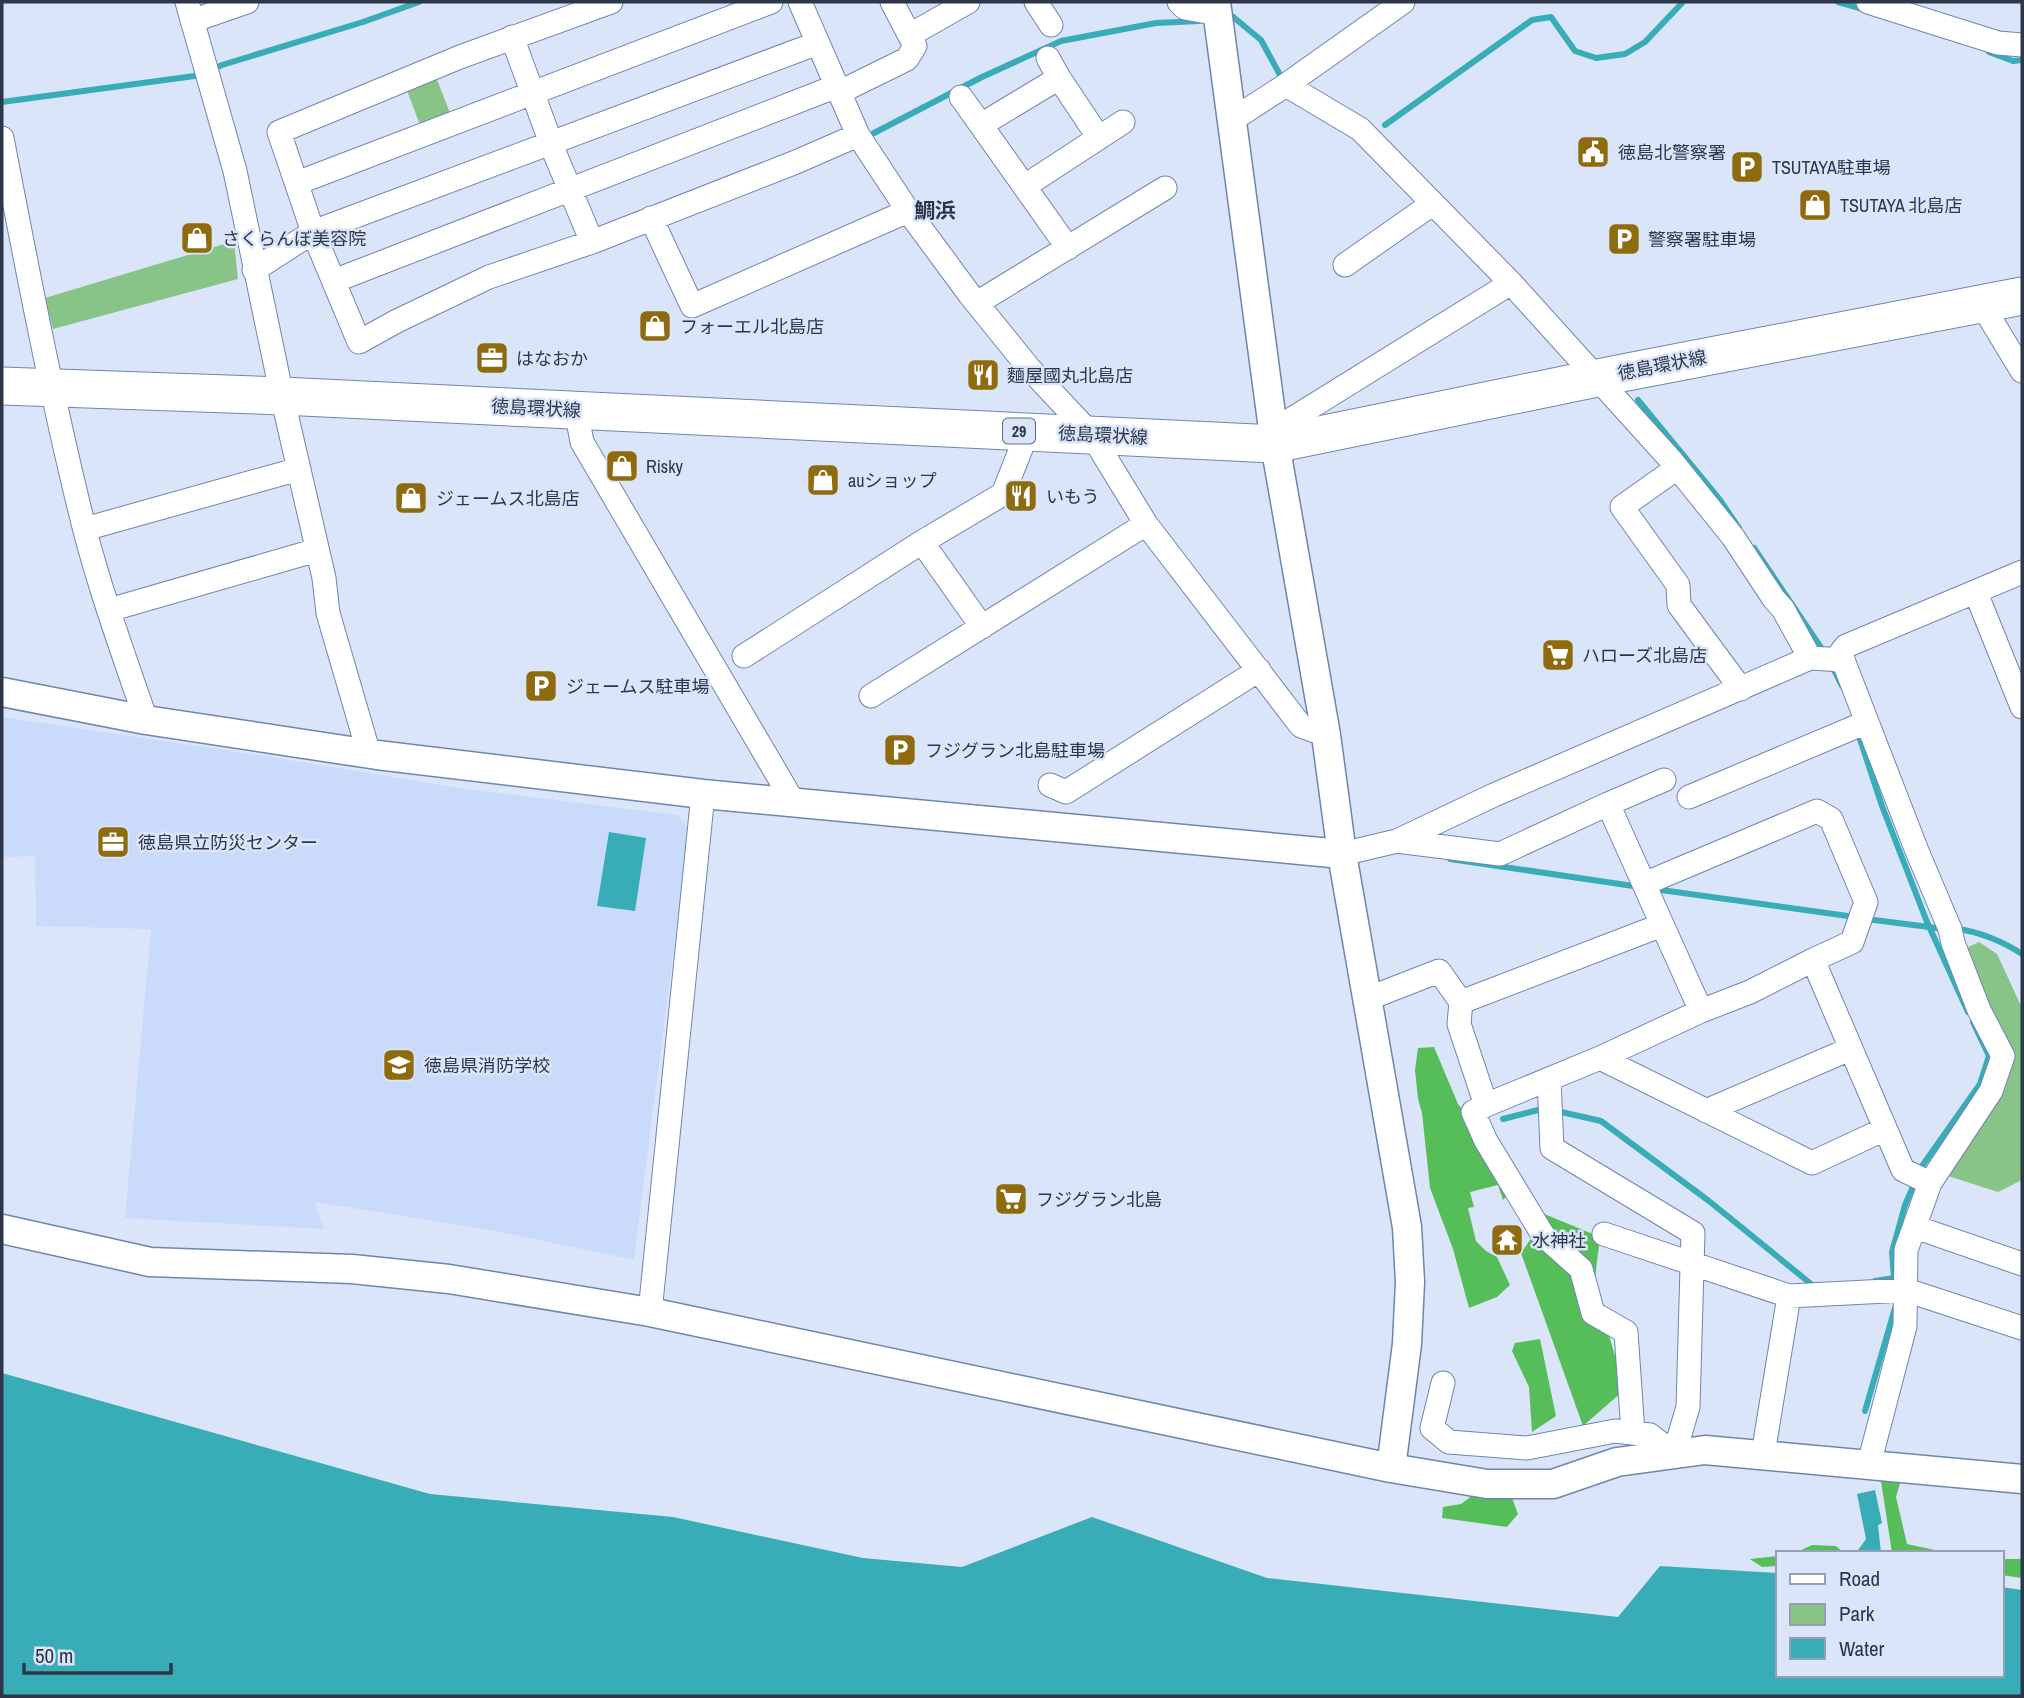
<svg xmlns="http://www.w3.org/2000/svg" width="2024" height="1698" viewBox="0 0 2024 1698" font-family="'Archivo Narrow','Noto Sans JP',sans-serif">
<rect width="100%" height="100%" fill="#dbe5f9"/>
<path fill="#cadafb" d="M2,717L265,756L464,789L678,815L689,829L634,1260L496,1231L315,1202L324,1229L125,1218L151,929L36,926L35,856L2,857Z"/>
<path fill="#88c487" d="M436,77L450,113L420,125L406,88Z
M234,241L238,279L53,329L45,298Z
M1979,942L1997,954L2022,1008V1180L1998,1192L1948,1176L2011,1058L1981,999L1966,948Z"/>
<path fill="#56be59" d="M1434,1047L1458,1104L1467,1115L1509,1194L1503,1200L1498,1185L1470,1192L1474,1207L1468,1208L1476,1241L1486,1251L1497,1257L1510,1285L1497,1297L1469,1308L1453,1249L1430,1188L1422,1113L1418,1099L1415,1070L1418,1048Z
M1525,1206L1600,1237C1599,1251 1595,1267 1596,1280C1600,1318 1618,1354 1623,1391L1583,1426L1521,1253L1532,1237Z
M1540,1339L1556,1416L1532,1432L1529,1387L1512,1351L1515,1343Z
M1901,1480L1896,1497L1907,1544L1949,1553H1892L1881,1481Z
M1477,1492L1511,1495L1518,1514L1507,1527L1442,1518L1443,1507L1461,1504Z
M1812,1545L1836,1546L1844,1553H1795Z
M1777,1556V1566L1762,1567L1750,1559Z
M2001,1559H2022V1578L2001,1575Z"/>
<path fill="#38acb7" d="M609,832L646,838L635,911L597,906Z
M2,1373L430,1494L673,1517L863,1558L962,1567L1092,1517L1267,1578L1618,1617L1660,1566L1777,1573V1675H2001V1587L2022,1590V1696H2Z
M1875,1490L1882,1523L1878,1525L1881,1553H1856L1866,1539L1857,1494Z"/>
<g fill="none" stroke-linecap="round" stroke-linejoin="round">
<path stroke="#38acb7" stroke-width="6" d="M1838,2L1863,9
M1226,11L1261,40L1280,75
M1989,52L2013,61L2022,60
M211,70L222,65L363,22L419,2
M2,102L202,75
M1385,125L1532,20L1551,17L1575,51L1596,58L1625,54L1645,42L1683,2
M874,133L982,77L1061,41L1156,23L1199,21
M1638,400L1720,500L1739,528
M1754,548L1826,655
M1831,664L1842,686
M1858,733L1882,806L1927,922L1968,1012
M1450,859L1640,887
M1654,889L1855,917
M1866,919L1945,929
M1956,929C1978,931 2004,942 2022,954
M1557,1111L1601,1121L1709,1201L1816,1288
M1503,1119L1546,1108
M1875,1281L1894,1278L1892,1252L1905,1205L1922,1166L1980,1084L1989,1056L1973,1022
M1865,1411L1895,1308"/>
<defs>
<path id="minor" d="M187,2L235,171L282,396L324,578L328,613L369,754
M611,2L460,57L279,132L313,232L359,342L397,321L489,277L592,242L796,162L858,135
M800,2L858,135L908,211L970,295L1029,368L1091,434L1146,524L1301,726L1326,735
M1036,2L1051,25
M1179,2L1185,8L1218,14
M1868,2L1998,43L2022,45
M192,21L247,2
M910,35L968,2
M512,37L555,154L592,242
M1048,58L1059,78
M1286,85L1360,129L1511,283L1671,460L1733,537L1774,599L1783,609L1810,658L1843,660L1917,851L1950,929L1953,943L1979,1010L2003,1056L1991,1091L1930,1183L1906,1250L1905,1326L1869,1464
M840,92L907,59L915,46L892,2
M961,97L1068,248
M1232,120L1286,85L1403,2
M981,125L1059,78L1099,138
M2,138C27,268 52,399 84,527C101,593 124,656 146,720
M297,183L771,2
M1025,186L1123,122
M651,218L692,306L908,211
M1345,265L1432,204
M254,270L313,232L818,43
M334,281L837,86
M977,303L1165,188
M1982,305L2022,371
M576,410L582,442L794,803
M1274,430L1511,283
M1677,468L1622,507L1678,585L1679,605L1741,689
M85,529L299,469
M922,542L982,627
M1976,593L2022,707
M109,610L317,550
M744,656L922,542L1003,494L1028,431
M1835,660L1846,646L2022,572
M871,696L1146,524
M1050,785L1066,792L1259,670
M1689,797L1867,722
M1608,804L1664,780
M1397,841L1494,795L1810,658
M1342,854L1397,841L1500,854L1608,804L1701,1011L1750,992L1813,960L1903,1170L1930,1183
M1644,884L1817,811L1831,819L1866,902L1852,942L1813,960
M1367,999L1439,971L1461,1002L1459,1024L1486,1105L1600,1058L1701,1011
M1461,1002L1662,925
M1600,1058L1812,1163L1885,1129
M1486,1105L1473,1112L1486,1141L1543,1235L1581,1269L1593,1313L1626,1332L1633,1433
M1706,1111L1850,1049
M1915,1227L2022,1264
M1604,1234L1789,1296L1763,1454
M1789,1296L1906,1290L2022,1328
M650,1312L703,794
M1443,1383L1432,1428L1449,1442L1527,1448L1615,1431L1650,1435L1674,1454L1688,1407L1693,1233L1552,1148L1549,1079"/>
<path id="tertiary" d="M1216,2L1275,444L1326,735L1342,854L1407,1227L1410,1282L1407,1344L1391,1468
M2,692L146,720L377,755L703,794L1342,854
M2,1229L150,1262L352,1269L449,1279L650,1312L1391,1468L1487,1484H1553L1617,1462L1705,1450L2022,1479"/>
<path id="primary" d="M2,386L282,396L1275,444L1617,374L2022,296"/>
</defs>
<use href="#minor" stroke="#6f85b1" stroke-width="25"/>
<use href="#tertiary" stroke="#6f85b1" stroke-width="31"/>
<use href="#primary" stroke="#6f85b1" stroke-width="39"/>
<use href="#minor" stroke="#fff" stroke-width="23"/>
<use href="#tertiary" stroke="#fff" stroke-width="28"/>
<use href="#primary" stroke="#fff" stroke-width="37"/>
</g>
<defs>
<symbol id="civic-square" viewBox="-11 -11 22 22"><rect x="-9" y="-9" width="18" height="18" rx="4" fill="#8f6b10" stroke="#dbe5f9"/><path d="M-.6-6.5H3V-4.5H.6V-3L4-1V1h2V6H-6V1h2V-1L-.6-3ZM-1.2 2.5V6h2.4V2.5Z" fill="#fff"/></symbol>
<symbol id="parking-square" viewBox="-11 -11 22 22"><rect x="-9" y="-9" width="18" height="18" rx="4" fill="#8f6b10" stroke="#dbe5f9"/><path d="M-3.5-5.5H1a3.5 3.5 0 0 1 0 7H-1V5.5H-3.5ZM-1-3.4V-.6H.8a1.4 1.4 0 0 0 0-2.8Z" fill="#fff"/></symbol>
<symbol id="shop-square" viewBox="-11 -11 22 22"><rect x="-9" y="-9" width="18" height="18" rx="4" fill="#8f6b10" stroke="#dbe5f9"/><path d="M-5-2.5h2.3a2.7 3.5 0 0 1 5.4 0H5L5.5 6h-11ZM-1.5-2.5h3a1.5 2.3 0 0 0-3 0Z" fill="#fff"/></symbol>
<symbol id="office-square" viewBox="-11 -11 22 22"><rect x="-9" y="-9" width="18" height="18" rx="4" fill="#8f6b10" stroke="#dbe5f9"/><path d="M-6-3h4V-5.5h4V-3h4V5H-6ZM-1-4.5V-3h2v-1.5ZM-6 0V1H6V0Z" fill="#fff"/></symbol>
<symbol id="restaurant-square" viewBox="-11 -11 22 22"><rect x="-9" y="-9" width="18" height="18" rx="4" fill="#8f6b10" stroke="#dbe5f9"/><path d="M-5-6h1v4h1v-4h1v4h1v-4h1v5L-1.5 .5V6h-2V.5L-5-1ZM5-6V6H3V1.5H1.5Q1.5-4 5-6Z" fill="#fff"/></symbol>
<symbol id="supermarket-square" viewBox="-11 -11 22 22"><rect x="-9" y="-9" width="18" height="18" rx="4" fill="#8f6b10" stroke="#dbe5f9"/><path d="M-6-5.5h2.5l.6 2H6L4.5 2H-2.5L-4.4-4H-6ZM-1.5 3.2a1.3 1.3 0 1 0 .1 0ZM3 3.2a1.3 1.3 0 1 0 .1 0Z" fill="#fff"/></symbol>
<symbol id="school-square" viewBox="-11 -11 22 22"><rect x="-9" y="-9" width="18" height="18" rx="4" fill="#8f6b10" stroke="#dbe5f9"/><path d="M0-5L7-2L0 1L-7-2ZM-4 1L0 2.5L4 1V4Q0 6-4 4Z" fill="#fff"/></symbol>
<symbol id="temple-square" viewBox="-11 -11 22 22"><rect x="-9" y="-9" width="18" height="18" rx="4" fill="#8f6b10" stroke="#dbe5f9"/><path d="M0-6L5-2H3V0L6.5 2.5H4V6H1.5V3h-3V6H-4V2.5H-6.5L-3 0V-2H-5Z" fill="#fff"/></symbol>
</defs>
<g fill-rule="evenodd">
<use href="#civic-square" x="1574" y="133" width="38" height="38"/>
<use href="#parking-square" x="1728" y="148" width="38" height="38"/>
<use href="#shop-square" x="1796" y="186" width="38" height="38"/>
<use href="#shop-square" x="178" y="219" width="38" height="38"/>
<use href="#parking-square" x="1605" y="220" width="38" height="38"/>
<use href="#shop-square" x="636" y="307" width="38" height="38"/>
<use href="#office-square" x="473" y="339" width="38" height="38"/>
<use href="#restaurant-square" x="964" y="356" width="38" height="38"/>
<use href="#shop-square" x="603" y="447" width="38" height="38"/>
<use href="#shop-square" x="804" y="461" width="38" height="38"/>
<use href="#restaurant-square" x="1002" y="477" width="38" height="38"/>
<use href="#shop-square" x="392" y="479" width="38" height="38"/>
<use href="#supermarket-square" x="1539" y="636" width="38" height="38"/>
<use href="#parking-square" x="522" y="667" width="38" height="38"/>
<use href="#parking-square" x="881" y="731" width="38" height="38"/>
<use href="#office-square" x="94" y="823" width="38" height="38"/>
<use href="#school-square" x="380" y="1046" width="38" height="38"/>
<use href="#supermarket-square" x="992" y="1180" width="38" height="38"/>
<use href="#temple-square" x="1488" y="1221" width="38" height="38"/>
</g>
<g text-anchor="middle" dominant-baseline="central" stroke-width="5" stroke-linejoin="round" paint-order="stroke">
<rect fill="#dbe5f9" stroke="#626b7e" stroke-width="2" x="1003" y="418.5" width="32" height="25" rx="5"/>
<g font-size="16" font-weight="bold" fill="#2e374a">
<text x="1019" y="431">29</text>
</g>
<g font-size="18" fill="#2e374a" stroke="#dbe5f9" text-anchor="start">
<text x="1618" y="152">徳島北警察署</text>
<text x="1772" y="167">TSUTAYA駐車場</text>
<text x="1840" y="205">TSUTAYA 北島店</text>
<text x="222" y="238">さくらんぼ美容院</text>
<text x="1648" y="239">警察署駐車場</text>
<text x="680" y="326">フォーエル北島店</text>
<text x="516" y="358">はなおか</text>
<text x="1007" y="375">麵屋國丸北島店</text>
<text x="646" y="466">Risky</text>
<text x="848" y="480">auショップ</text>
<text x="1046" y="496">いもう</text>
<text x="436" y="498">ジェームス北島店</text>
<text x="1582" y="655">ハローズ北島店</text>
<text x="566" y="686">ジェームス駐車場</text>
<text x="925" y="750">フジグラン北島駐車場</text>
<text x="138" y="842">徳島県立防災センター</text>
<text x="424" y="1065">徳島県消防学校</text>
<text x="1036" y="1199">フジグラン北島</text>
<text x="1532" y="1240">水神社</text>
</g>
<g font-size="18" fill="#2e374a" stroke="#dbe5f9">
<text transform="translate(1662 365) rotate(-11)">徳島環状線</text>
<text transform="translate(536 408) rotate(3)">徳島環状線</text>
<text transform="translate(1103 435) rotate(3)">徳島環状線</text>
</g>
<g font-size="21" font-weight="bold" fill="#2e374a" stroke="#dbe5f9">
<text x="935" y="210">鯛浜</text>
</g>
</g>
<rect width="2024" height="1698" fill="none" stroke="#2e374a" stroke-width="7"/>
<rect x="1776" y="1551" width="228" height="126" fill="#dbe5f9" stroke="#969fb3" stroke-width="2"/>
<rect x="1790" y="1574" width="35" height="10" fill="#ffffff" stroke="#969fb3" stroke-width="2"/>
<text x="1839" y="1586" font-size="21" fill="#2e374a">Road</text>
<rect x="1790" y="1604" width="35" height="21" fill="#88c487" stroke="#969fb3" stroke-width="2"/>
<text x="1839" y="1621" font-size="21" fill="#2e374a">Park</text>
<rect x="1790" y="1638" width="35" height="21" fill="#38acb7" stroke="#969fb3" stroke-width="2"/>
<text x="1839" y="1656" font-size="21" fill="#2e374a">Water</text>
<path d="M24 1663v10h147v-10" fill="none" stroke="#2e374a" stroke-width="3.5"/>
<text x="35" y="1663" font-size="21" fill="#2e374a" stroke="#dbe5f9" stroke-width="5" paint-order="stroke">50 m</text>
</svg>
